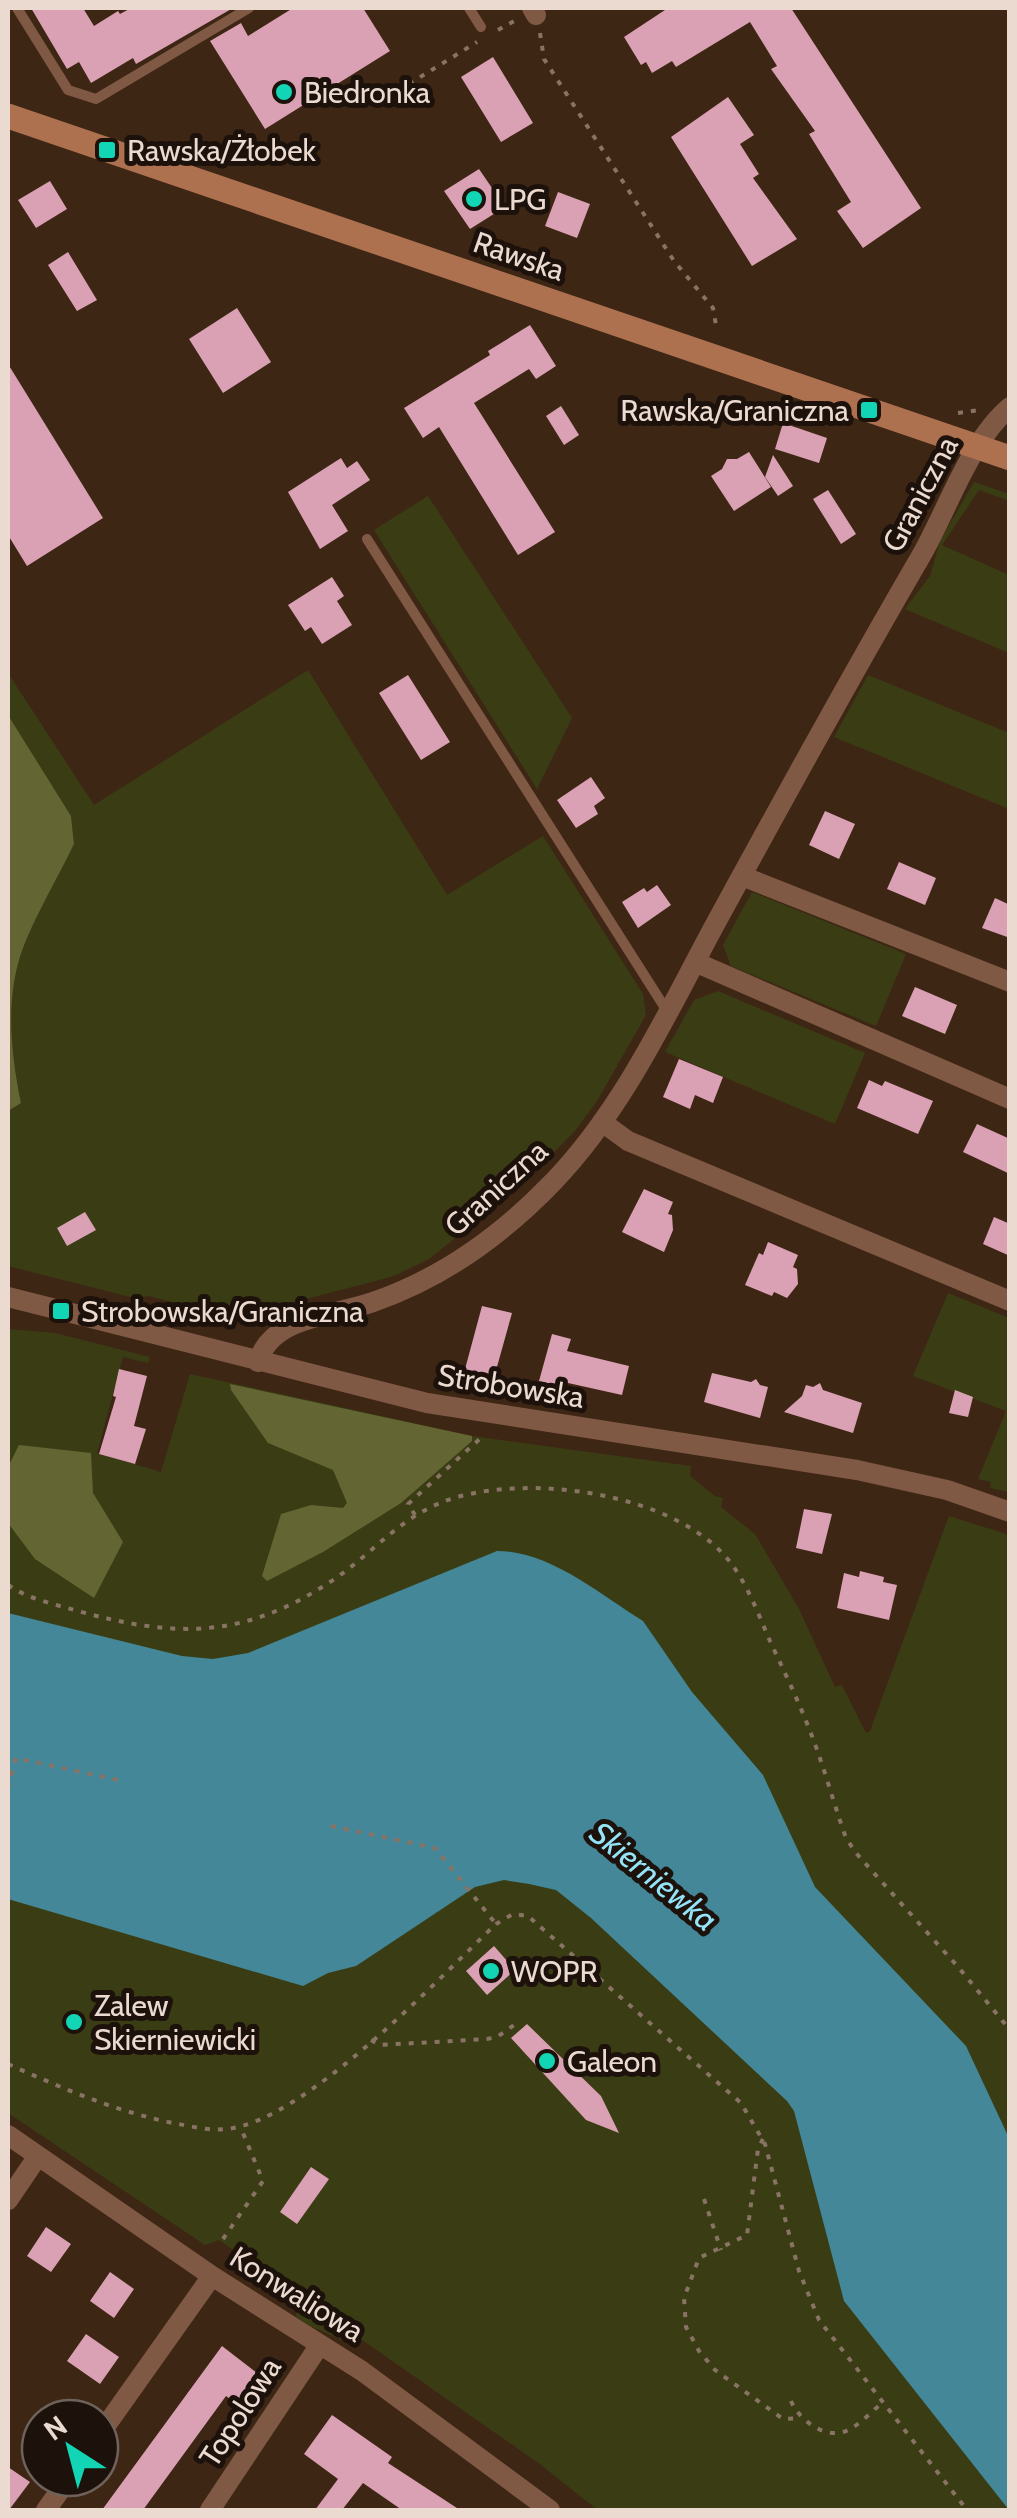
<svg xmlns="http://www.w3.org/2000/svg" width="1017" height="2518" viewBox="0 0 1017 2518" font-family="Cabin,sans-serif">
<rect width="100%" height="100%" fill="#3e2615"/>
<path fill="#3a3d14" d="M974,482L1009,494V501L979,490L942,545L1009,575V653L905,609L930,576L940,541Z
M428,496L572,718L537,789L374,530Z
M308,670L447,895L543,836L643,994L646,1015L597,1101L575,1131L517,1189L429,1259L394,1276L234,1318L149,1296L134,1298L8,1266V1111L21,1102C12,1057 6,1008 18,964C28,927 57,879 74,844L71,816L8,715V673L94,805Z
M868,675L1009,733V809L834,737Z
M752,892L906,954L876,1026L731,966L723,945Z
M718,991L865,1053L835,1124L665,1052L694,1000Z
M948,1293L1009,1318V1492L990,1488L991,1482L978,1479L1006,1411L913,1376Z
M8,1329L55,1333L150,1357L148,1363L123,1357L97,1453L161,1472L190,1374L472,1436L691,1466L690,1476L715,1496L723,1498L721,1507L755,1534L799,1609L835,1687L842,1685L866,1733L870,1731L949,1516L1009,1535V2510H598L537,2462L219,2240L205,2245L8,2113Z
M303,2305L351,2338L358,2347L310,2326L295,2316Z"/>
<path fill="#636633" d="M8,715L71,816L74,844C58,878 27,929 18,964C6,1009 12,1058 21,1103L8,1111Z
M230,1384L472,1436V1441L401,1503L323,1552L267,1581L262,1576L281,1514L311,1505L343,1508L347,1503L333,1470L268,1443L231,1390Z
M19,1445L91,1453L93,1493L123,1542L94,1598L35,1559L8,1523V1467Z"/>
<path fill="#438798" d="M497,1551C550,1551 599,1594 643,1621L692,1692L763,1775L815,1887L966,2046L1009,2138V2510L844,2301L794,2111L787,2101L591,1918L556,1890L529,1884L504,1880L475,1887L356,1966L328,1973L303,1986L8,1899V1613L182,1656L213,1659L248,1653Z"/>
<path fill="#daa0b3" d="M31,8H83L94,26L118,11L120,14L131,8H233L136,64L133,58L91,83L79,62L67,69Z
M293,8H363L390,51L265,129L210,41L241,23L248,36Z
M668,8H791L921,208L863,248L837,211L851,202L809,134L815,131L771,69L777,66L750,22L676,67L672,61L652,73L646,62L641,65L624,37Z
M493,57L533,123L501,142L461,77Z
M728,97L754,135L740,144L759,174L753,178L797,239L752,266L671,137Z
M479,169L505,207L470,229L444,191Z
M50,181L67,209L36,228L18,200Z
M558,192L590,204L577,238L545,226Z
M68,252L97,300L77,311L48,265Z
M237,308L271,362L223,393L189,339Z
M530,325L556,366L536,379L529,369L474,403L555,532L518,555L439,427L423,438L404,408L490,355L488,351Z
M8,364L103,518L27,566L8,535Z
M561,406L579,435L564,445L546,416Z
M783,423L827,438L819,463L775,449Z
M749,452L771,487L734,511L711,476L722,469L727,459H737Z
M773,455L793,486L778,496L765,477Z
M341,458L347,468L357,461L370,480L332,505L348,531L320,549L288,492Z
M828,490L856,534L841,544L813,499Z
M332,577L344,596L337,601L352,625L322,644L311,627L305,631L288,605Z
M408,675L450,742L421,760L379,693Z
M591,777L605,798L594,806L598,814L576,828L557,800Z
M825,811L855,824L839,859L809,845Z
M899,862L936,878L925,905L887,889Z
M657,885L671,905L638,928L622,902L644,888L647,892Z
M995,898L1010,905V938L982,928Z
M915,987L957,1005L945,1034L902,1016Z
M679,1059L723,1077L713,1103L695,1095L690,1109L663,1097Z
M869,1080L882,1086L885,1081L933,1101L918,1134L857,1108Z
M977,1124L1010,1139V1174L963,1152Z
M644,1189L673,1202L668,1214L672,1215L673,1230L664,1252L622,1232Z
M85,1212L96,1230L67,1246L57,1228Z
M994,1217L1010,1224V1256L983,1244Z
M768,1242L798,1255L793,1267L797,1269L798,1284L787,1298L774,1292L772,1296L745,1285L759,1253L763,1255Z
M482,1306L512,1313L490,1392L461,1384Z
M552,1334L571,1339L567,1351L629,1366L622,1395L559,1381L558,1386L539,1381Z
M119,1369L147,1376L134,1426L146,1429L135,1464L99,1454L116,1397L113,1396Z
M712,1373L751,1382L756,1379L760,1385L768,1387L760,1418L704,1402Z
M820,1383L823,1390L862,1403L853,1433L784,1412L802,1396L806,1385L813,1387Z
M955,1390L973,1397L968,1417L949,1413Z
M804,1509L832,1514L822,1554L796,1548Z
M860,1571L884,1577L883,1582L897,1585L889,1620L837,1608L844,1573L859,1577Z
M494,1946L515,1970L487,1995L466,1971Z
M527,2024L601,2096L619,2133L586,2120L511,2038Z
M311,2167L329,2179L297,2224L280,2212Z
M46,2227L71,2244L51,2272L27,2256Z
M110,2272L134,2289L114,2318L90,2301Z
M86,2334L119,2357L100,2384L67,2361Z
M222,2346L261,2376L240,2406L226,2396L143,2510H102Z
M332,2415L392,2457L388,2463L460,2510H402L363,2483L342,2510H315L338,2479L304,2454Z
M8,2467L30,2482L9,2510H8Z"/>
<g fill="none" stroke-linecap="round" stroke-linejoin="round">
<path stroke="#887365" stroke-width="4" stroke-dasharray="5 8" stroke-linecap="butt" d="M498,30L516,20
M540,33L544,59L674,261L713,308L717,331
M409,84L477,42
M958,413L979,410
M415,1515L408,1504L483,1436
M8,1585C28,1599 54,1604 78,1611C175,1638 243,1639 330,1582C369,1557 396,1521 440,1503C520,1470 681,1492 733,1566C749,1588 759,1616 770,1641C784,1671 798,1700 810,1731C824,1766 833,1802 846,1838L856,1853L959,1968L1010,2030
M8,1788L16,1758L123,1781
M331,1826L435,1848L496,1924
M371,2040L380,2045L487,2039L497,2037L514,2025
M8,2064C62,2088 114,2111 173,2123C190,2126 208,2131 226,2129C304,2122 437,1980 496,1924L513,1914L528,1916L741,2103L765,2144L799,2271L819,2320L967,2510
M763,2139L758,2149L747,2235L699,2258L684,2298L686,2327L699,2351L715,2370L783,2419L800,2418
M704,2199L721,2250
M223,2239L263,2181L240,2126
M791,2401C798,2418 822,2438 843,2432C857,2428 871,2412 882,2403"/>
<path stroke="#805945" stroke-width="10" d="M17,8L68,90L96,99L249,8
M469,8L481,27
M367,539L667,1011"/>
<path stroke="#805945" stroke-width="20" d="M532,8L536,15
M742,876L1010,982
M695,962L1010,1099
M602,1122L628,1141L1010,1301
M8,1297L427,1403L857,1470L947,1490L1010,1512
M258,1362C271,1316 334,1316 373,1302C443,1278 502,1235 553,1182C625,1107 669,1009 718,919C784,798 851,676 921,556C947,511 970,440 1010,407
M8,2135L212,2276L362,2371L550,2510
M8,2200L38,2156
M100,2434L212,2276
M46,2510L69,2478
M210,2510L319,2346"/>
<path stroke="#ae7150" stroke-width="25" d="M8,116L1010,458"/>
</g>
<g fill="#11d5b4" stroke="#1d120b" stroke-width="4">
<circle cx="284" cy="92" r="10"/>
<rect x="97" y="140" width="20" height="20" rx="5"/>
<circle cx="474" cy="199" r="10"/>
<rect x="859" y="400" width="20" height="20" rx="5"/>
<rect x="51" y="1301" width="20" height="20" rx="5"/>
<circle cx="491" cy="1971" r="10"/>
<circle cx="74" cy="2022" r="10"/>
<circle cx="547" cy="2061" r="10"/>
</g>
<g text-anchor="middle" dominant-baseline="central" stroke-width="10" stroke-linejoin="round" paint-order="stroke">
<g font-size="30" fill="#ebdad0" stroke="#1d120b" text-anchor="start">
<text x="304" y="92">Biedronka</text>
<text x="127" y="150">Rawska/Żłobek</text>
<text x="494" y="199">LPG</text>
<text x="849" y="410" text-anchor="end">Rawska/Graniczna</text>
<text x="81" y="1311">Strobowska/Graniczna</text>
<text x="511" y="1971">WOPR</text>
<text x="94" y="2005">Zalew<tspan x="94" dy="34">Skierniewicki</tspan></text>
<text x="567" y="2061">Galeon</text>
</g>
<g font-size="30" fill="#ebdad0" stroke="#1d120b">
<text transform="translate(519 256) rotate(19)">Rawska</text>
<text transform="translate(920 494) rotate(-62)">Graniczna</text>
<text transform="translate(496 1188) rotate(-42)">Graniczna</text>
<text transform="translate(511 1386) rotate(9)">Strobowska</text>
<text transform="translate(297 2294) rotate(32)">Konwaliowa</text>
<text transform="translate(240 2412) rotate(-57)">Topolowa</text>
</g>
<g font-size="32" font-style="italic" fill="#95e3f8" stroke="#1d120b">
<text transform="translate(654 1876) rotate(39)">Skierniewka</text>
</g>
</g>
<rect width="1017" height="2518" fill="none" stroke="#ebdad0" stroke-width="20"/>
<g transform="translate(70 2448) rotate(324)"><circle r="48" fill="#1d120b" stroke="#6f625a" stroke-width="2.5"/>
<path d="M0-8L18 38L0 25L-18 38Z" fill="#11d5b4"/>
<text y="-15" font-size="28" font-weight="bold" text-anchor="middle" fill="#ebdad0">N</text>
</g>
</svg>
